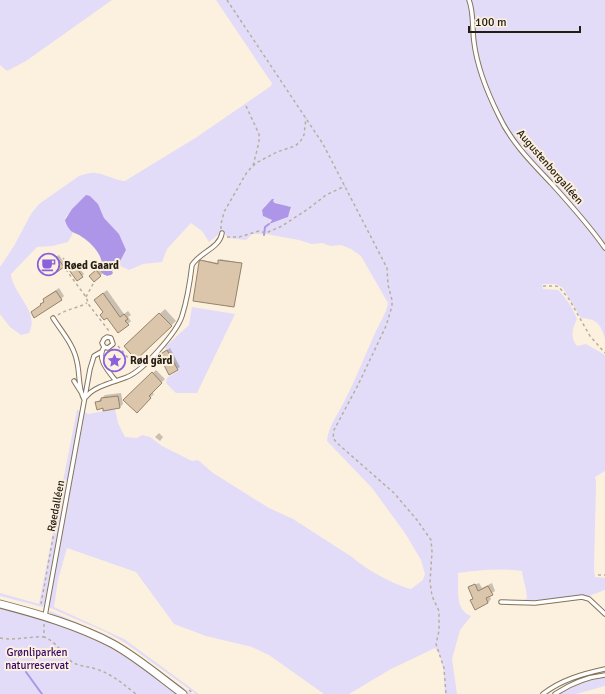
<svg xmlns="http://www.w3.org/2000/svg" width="605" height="694" viewBox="0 0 605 694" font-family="Signika,sans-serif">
<rect width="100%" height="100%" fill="#fcf0df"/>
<path fill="#e2dcf8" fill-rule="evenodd" d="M0,0H112L26,61L7,71L0,65Z
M216,0H467L470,8L476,60L502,125L529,162L588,228L605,251V339C601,324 597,319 581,318L563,288L556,284H542L543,289L558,290C566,298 573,308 577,319C572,329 570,337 577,346L586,344L605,355V471L595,477L596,483L594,569L595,577L605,578V590L589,596L537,601H523L527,598C527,590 523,580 522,571C502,568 479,570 458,573C459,589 454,609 471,616L460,630L452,659L457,694H445C444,679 445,660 435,648L391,669L349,694H324L269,655L252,647L206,636L174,624L136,572L67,548L58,580L54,607L124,639L199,694H196L124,642L106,632L48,607L85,412L88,414L115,409L118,423L125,437L137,438L142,435L150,437L162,446L192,461L198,460L213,473L269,508L293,519L352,557C367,570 392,584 411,589L423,580L425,574L421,560L405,533L372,488L327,441C328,427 338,414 344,402C356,379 365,355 376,331C380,322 386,314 388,303L361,256L351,249L341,245L331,246L322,243L312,244L299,240L266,234H252L246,240L228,238L224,233H220L209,242L202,231L191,223L167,249L162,262L143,264L129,270L118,265L126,250L119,234L104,218L98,204L90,196L78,203L65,218L73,233L68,242L52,246L37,247L11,274C13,295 40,311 29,333L21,335L17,332L10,327L0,314V267L14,246L31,214L39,204L79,176C84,175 90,172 95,173C105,174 114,180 125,181L197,137L271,86L272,83L269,79ZM274,199L272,201L285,206H290L291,210C290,212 288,217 286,218C285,219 273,222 269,224L271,219L264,217L265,206Z
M470,0H605V246L515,140L501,117L480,66L475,46Z
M192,307L235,314L197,393H176L166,383L167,378L178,371L165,347L189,325Z
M77,410L80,411V416L49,578L45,602L43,607L0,596V593L39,604Z
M0,606C35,617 70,627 103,642C131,656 154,676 179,694H0Z
M50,611L111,637L142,658L192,694H187L134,654L52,615L49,612Z
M605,677V686L576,694H558L579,683Z"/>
<path fill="#ad96e8" d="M86,195L90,196L98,204L104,218L119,234L126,250L118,265L119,269H115L112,271L113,273L111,275L106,276V275H104L101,271C106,258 92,243 82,237C79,234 75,234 71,231C68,228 66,224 65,220L72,209Z
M272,199H274L273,201L275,203L291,207L288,217L269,224L272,220L263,216L262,210Z"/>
<path fill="#0003" d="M59,255L65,264L63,267L52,259Z
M220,259L242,263L234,306L200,262L202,260L219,263Z
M77,265L84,274L82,276L72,269Z
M99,268L103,273L94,281L92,274Z
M59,288L64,296L61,299L42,305L45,301L44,299L47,296Z
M107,290L124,314L128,311L131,315L128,317L131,321L128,324L104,312L98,297Z
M165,309L176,321L137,358L125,346Z
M170,348L180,367L169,373L161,354Z
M156,370L165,379L152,392L154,394L145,403L124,400Z
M121,393L123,404L120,407H103L96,403L105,395Z
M159,433L163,437L160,441L155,437Z
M479,583L482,588L492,583L495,591L489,595L491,599L488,603L475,608L474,598L469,587L472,585V586Z"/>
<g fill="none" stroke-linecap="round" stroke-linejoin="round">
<path stroke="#ad96e8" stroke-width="2" d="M264,235L265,227L269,224
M26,672L42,694"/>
</g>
<path fill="#dbc6ab" stroke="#968369" d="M56,256L64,267L57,272L49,261Z
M200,260L218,264V260L242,263L234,307L193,301L199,262Z
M75,266L83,277L77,281L69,270Z
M96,270L101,276L94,282L89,276Z
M56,291L62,300L34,318L31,312L41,305L40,304L44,302L43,299Z
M103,293L120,317L124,314L128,319L125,321L129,325L118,333L107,318L104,320L100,315L103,312L94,300Z
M159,313L172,326L136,360L124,346Z
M167,350L178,370L169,375L159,355Z
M152,372L162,383L149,396L151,398L137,413L123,400Z
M118,396L120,408L103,411V408L97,410L95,402L101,401V398Z
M475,584L478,591L488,586L493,595L486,598L488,603L475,610L470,600L473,599L468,587Z"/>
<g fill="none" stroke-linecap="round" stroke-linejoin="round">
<defs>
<path id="lane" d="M469,0C474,13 472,28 474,42C477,67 488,94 499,116C511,142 532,163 551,183C570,204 589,225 605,248
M53,318C62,332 74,345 77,362C80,374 78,389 84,399
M104,347L102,343L104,339L107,337L111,338L113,344L108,348L104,347C96,359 109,372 116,381
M74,381L81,392
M86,397C94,386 115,382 127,377C143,371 177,332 182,316C187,300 190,282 192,265C200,252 220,248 222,233
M501,602L535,603L582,597L589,599L605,614
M45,616L90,369L94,356L101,352
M543,694C561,680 582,674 605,669
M555,694C570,684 587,677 605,675"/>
<path id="street" d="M0,604C38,614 77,625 113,644C138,658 160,677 183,694"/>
</defs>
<use href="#lane" stroke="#857359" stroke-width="5.5"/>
<use href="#street" stroke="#857359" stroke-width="9"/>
<path stroke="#b8ae9f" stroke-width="1.5" stroke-dasharray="3 3" stroke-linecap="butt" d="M227,0L323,144L387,268L388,285L392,300V306L386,326L358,385L334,430L333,438L337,443L394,493L417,520L431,540L432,552L430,582L432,596L439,611V631L436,644L444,668L446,694
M246,106L259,134V142L253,166
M221,229V224L224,212L247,172L256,163L277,152L295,146L300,142L304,135L306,118
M227,237H239L259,231L266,233L282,226L308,209L326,195L345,186
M63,258L66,262L67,271L86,297L89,305L109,331
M543,286H556L559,287L569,299L590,336L605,353
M86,297L93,284
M58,315C67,309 78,308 87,303
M118,346L135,366
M598,575H605
M41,604L58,510
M44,624V637C56,641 62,654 72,662C80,667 88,666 96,669C112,674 123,684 136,694
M0,638C15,641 29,636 44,637
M189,690L194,694"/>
<use href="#lane" stroke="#fff" stroke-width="3.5"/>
<use href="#street" stroke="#fff" stroke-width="7"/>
</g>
<defs>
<symbol id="cafe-ring" viewBox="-11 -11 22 22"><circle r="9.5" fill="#fcf0df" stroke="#8a60db" stroke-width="1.5"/><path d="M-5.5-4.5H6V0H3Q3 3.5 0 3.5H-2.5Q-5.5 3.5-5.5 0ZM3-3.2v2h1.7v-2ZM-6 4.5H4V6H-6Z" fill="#8a60db"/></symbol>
<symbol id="sight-ring" viewBox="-11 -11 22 22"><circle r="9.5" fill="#fcf0df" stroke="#8a60db" stroke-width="1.5"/><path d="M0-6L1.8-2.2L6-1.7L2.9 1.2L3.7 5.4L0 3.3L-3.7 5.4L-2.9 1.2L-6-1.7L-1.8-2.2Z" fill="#8a60db"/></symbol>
</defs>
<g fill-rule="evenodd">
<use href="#cafe-ring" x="36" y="252" width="25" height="25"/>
<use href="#sight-ring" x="102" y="348" width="25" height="25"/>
</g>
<g text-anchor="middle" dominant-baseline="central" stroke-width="4" stroke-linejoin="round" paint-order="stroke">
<g font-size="11" fill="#241d13" stroke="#fcf0df">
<text transform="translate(550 167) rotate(49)">Augustenborgalléen</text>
<text transform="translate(56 506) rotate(-79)">Røedalléen</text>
</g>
<g font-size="11" font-weight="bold" fill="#241d13" stroke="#fcf0df" text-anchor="start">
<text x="64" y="265">Røed Gaard</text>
<text x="130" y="360">Rød gård</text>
</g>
<g font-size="11" fill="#36086a" stroke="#fcf0df">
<text x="37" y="652">Grønliparken<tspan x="37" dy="13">naturreservat</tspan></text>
</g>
</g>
<path d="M469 26v6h111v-6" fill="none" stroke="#241d13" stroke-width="2"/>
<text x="475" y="26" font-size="12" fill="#241d13" stroke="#fcf0df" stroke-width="3" paint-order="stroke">100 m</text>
</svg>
